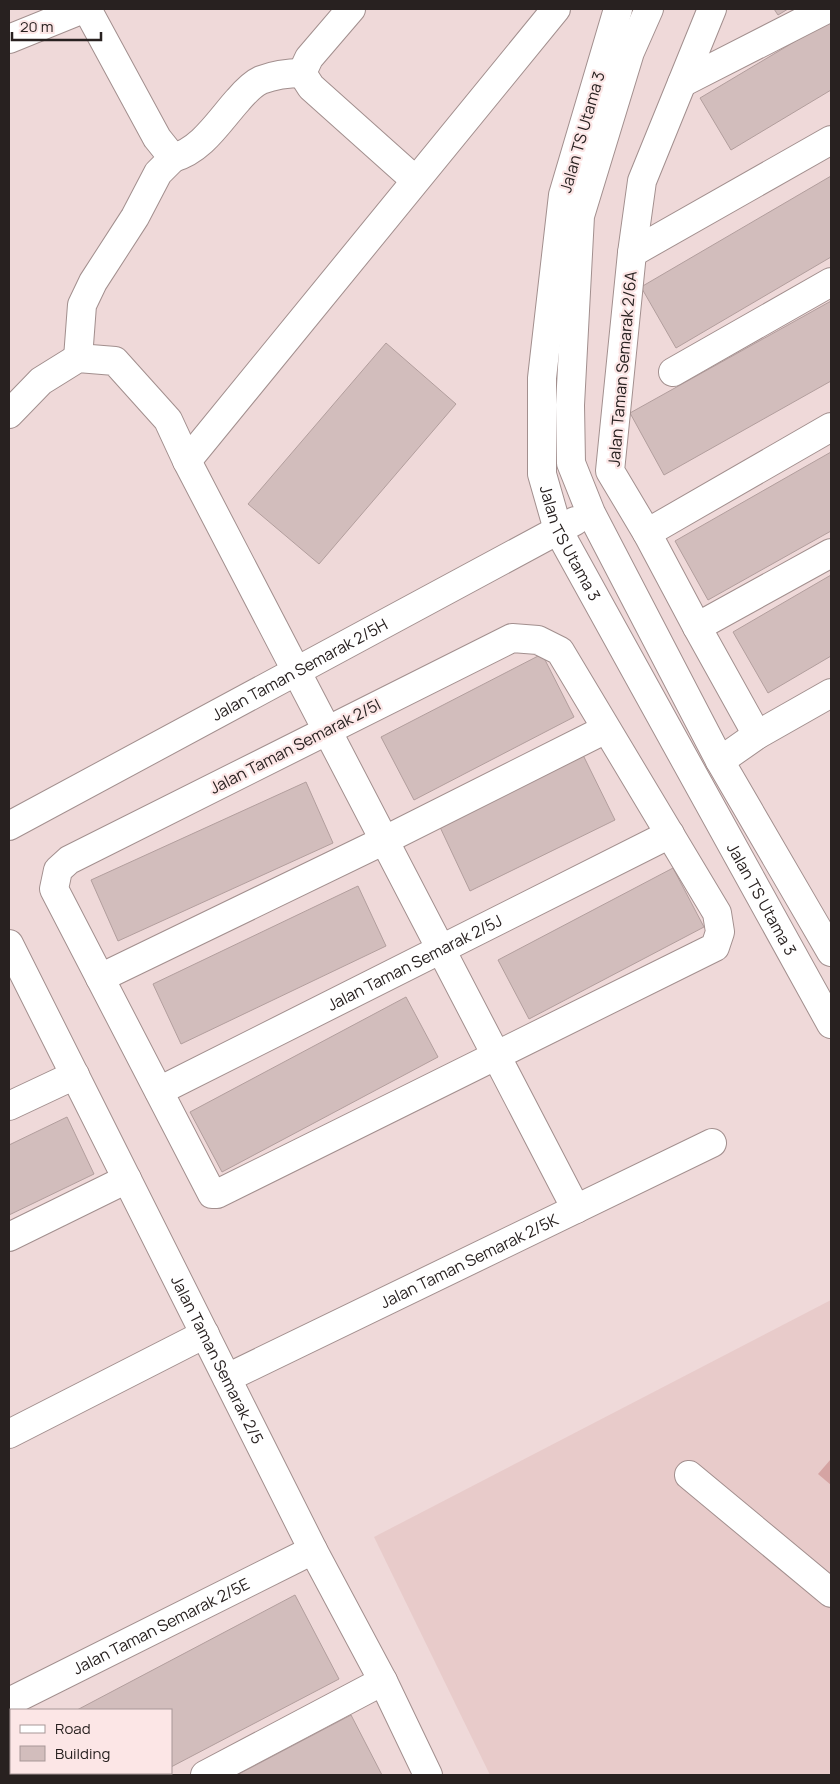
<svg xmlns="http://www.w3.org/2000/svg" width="840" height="1784" viewBox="0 0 840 1784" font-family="Manrope,sans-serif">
<rect width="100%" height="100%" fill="#efd9d9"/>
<path fill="#e8cbca" d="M831,1300V1775H490L374,1537Z"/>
<path fill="#d5a4a3" d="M831,1459V1485L818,1474Z"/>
<path fill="#d2bdbc" stroke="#b29e9d" d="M774,9H788L778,15Z
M831,20V90L731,150L700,98Z
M831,176V257L676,348L641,287Z
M831,301V381L664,475L630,413Z
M386,343L456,404L319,564L248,504Z
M831,452V531L708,600L675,541Z
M831,575V656L768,693L733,632Z
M542,654L574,717L414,800L381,737Z
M583,755L615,820L470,891L439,825Z
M306,782L333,843L118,941L91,880Z
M673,868L704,927L529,1019L498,960Z
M358,886L386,946L181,1044L153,984Z
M406,997L438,1057L222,1172L190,1112Z
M67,1117L94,1174L9,1215V1145Z
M295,1595L339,1679L171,1767V1710H77Z
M351,1715L382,1775H237Z
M11,1745V1773H161L156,1775H9V1746Z"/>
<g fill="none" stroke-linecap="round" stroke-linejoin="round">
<defs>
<g id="minor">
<path d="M87,9L157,138L173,158C202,150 219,121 238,100C244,93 252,84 261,80C274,75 288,73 302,73"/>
<path id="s1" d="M618,9L563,195L542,378V474L558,530L831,1024"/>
<path d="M649,9L630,52L580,216L570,405L571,463L591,513L720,761L831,952"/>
<path d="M712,9L642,181L632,253L610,471L647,533L697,627L757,735"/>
<path d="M9,39L83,9"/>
<path d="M302,73L311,87L415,180"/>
<path d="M302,73L309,58L351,9"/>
<path d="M682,83L827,9"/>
<path d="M632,253L831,140"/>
<path d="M78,358L82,305L93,282L135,217L158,173L173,158"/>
<path d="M673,372L831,282"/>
<path d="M9,414L41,381L78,358L115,361L168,420L187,461L576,1209"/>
<path d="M187,461L556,9"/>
<path d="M647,533L831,427"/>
<path d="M697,627L831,553"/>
<path d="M512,638L538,640L560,651L717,913L720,932L715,947L217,1194H212L54,889L58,870L69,860Z"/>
<path d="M720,761L757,735L831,693"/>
<path id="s2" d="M9,826L575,521"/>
<path id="s3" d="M9,944L313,1550L383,1681L428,1775"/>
<path d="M100,978L385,840L606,729"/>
<path id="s4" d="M159,1091L670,834"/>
<path d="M9,1106L75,1075"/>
<path d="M9,1237L127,1179"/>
<path id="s5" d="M227,1378L712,1143"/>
<path d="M9,1434L205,1334"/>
<path d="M689,1475L831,1593"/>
<path id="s6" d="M9,1702L313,1550"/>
<path d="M205,1775L383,1681"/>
</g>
</defs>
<use href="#minor" stroke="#a28f8e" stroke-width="30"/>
<use href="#minor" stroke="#fff" stroke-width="28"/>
</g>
<g text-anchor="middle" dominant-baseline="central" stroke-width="4.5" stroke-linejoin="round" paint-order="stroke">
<g font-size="16" fill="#282120" stroke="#fce6e6">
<text transform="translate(582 132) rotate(-74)">Jalan TS Utama 3</text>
<text transform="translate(622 369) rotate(-85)">Jalan Taman Semarak 2/6A</text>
<text stroke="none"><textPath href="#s1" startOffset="549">Jalan TS Utama 3</textPath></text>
<text stroke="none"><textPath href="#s2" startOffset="330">Jalan Taman Semarak 2/5H</textPath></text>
<text transform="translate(295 746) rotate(-27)">Jalan Taman Semarak 2/5I</text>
<text stroke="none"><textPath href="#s1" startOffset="954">Jalan TS Utama 3</textPath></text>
<text stroke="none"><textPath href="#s4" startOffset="286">Jalan Taman Semarak 2/5J</textPath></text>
<text stroke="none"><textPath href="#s5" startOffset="269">Jalan Taman Semarak 2/5K</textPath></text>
<text stroke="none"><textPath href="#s3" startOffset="465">Jalan Taman Semarak 2/5</textPath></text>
<text stroke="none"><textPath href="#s6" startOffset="170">Jalan Taman Semarak 2/5E</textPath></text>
</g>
</g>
<rect width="840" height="1784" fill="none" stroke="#282120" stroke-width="20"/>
<rect x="10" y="1709" width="162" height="65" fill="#fce6e6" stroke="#a79797"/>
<rect x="20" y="1725" width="25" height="8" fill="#ffffff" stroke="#a79797"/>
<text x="55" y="1734" font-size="15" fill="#282120">Road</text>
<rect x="20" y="1746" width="25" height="15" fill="#d2bdbc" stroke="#a79797"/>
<text x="55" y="1759" font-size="15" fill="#282120">Building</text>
<path d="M12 32v8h89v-8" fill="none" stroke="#282120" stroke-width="2.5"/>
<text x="20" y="32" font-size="15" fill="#282120" stroke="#fce6e6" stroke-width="4" paint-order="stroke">20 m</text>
</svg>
